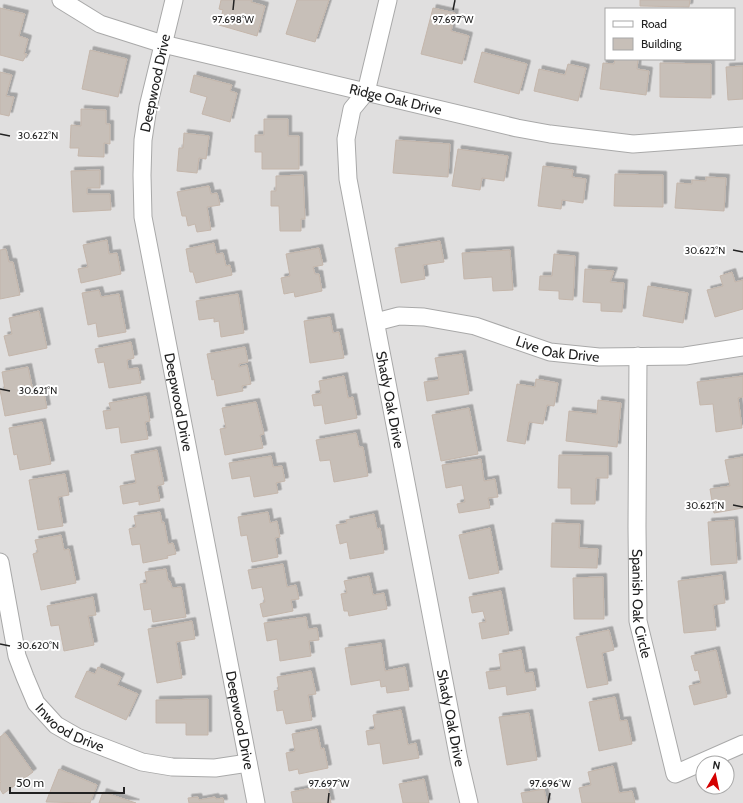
<svg xmlns="http://www.w3.org/2000/svg" width="743" height="803" viewBox="0 0 743 803" font-family="Cabin,sans-serif">
<defs>
<filter id="shadow"><feDropShadow dx="3.5" dy="-3.5" stdDeviation="0" flood-color="#0004"/></filter>
</defs>
<rect width="100%" height="100%" fill="#f2efe9"/>
<path fill="#e0dfdf" fill-rule="evenodd" d="M0,0H743V803H0ZM606,9H734V59H606ZM703,763H727V787H703Z"/>
<path fill="#c7bfb8" stroke="#c4b6ab" filter="url(#shadow)" d="M221,0H252L251,2L265,6L257,36L219,25L223,10L219,9Z
M297,0H329L315,42L286,34Z
M640,0H690L689,7L640,6Z
M0,8L25,14L19,36L28,39L24,54H27L23,61L0,55Z
M433,8L455,13L451,31L469,36L462,64L421,54Z
M90,50L127,59L118,97L82,89Z
M482,52L527,64L519,94L474,82Z
M615,59H638L637,69L649,71L646,95L600,89L603,63L614,64Z
M660,63L711,64V98L660,97Z
M568,64L586,68L578,101L534,91L539,69L565,75Z
M743,66V99L728,100L726,67Z
M0,72L12,75L6,96L14,97L9,116L0,114Z
M194,75L232,85L230,91L237,93L230,122L202,114L207,97L190,92Z
M81,109L106,110V124H110V144L104,143V157L78,156L79,148H70L71,125L81,126Z
M264,119H288V136H299V169H262V152H255V135H264Z
M184,133L209,136L206,159L199,158L197,173L177,171L179,148H183Z
M396,140L450,144L448,177L393,173Z
M458,149L508,156L504,181L482,178L480,190L452,186Z
M543,166L573,170L572,177L586,179L583,203L562,200L561,209L538,206Z
M100,170V188H87V194H110L111,210L73,212L71,171Z
M615,174L663,175V207L614,206Z
M303,175L305,219H301V231H280L279,206H271V191H276V176Z
M706,177L726,178L724,211L675,208L677,183L692,184V180L706,181Z
M209,186L211,194L217,193L220,205L207,207L211,230L197,232L195,224L188,226L186,216H182L177,192Z
M107,240L109,254L117,253L121,274L81,283L78,269L88,267L83,245Z
M440,241L444,262L423,265L425,279L401,283L395,248Z
M214,243L216,254L223,253L226,266L230,265L232,275L196,283L193,272H190L186,249Z
M319,248L323,265L313,267L315,274H319L322,291L295,297L294,292L284,294L281,278L290,276L286,254Z
M6,249L9,262H13L20,295L0,299V250Z
M510,250L513,290L493,291L492,277L464,279L462,253Z
M554,254L575,256L573,300L559,299V291L539,290L540,276H552Z
M585,269L614,271L610,282L624,283L622,312L601,311V303L583,302Z
M732,272L735,282L743,280V309L715,317L707,290L723,286L720,276Z
M648,286L688,293L683,323L643,316Z
M99,290L101,297L119,294L126,332L98,337L96,323L88,325L82,293Z
M238,294L244,333L221,337L219,321L214,322V318L199,320L196,301Z
M39,311L47,348L9,356L4,336L12,334L9,318Z
M330,317L333,333L339,332L344,358L310,363L304,321Z
M131,342L134,358L127,360L128,369L138,368L141,383L109,388L104,362L98,363L95,349Z
M245,347L248,362L239,364V367L247,365L251,384L242,386L243,391L217,396L214,379L212,380L207,354Z
M462,354L469,394L427,401L424,382L439,380L435,358Z
M28,367L34,396L44,394L47,408L5,416L0,390H5L2,372Z
M344,376L348,398L353,397L357,418L325,424L322,405L314,406L312,395L321,393L319,381Z
M743,376V397L738,398L742,428L716,432L713,404L700,405L697,382Z
M536,379L558,383L554,406L547,405L543,424L529,422L525,444L507,441L517,384L535,387Z
M146,396L150,421L145,422L148,439L121,443L119,427L106,429L103,411L111,410L109,403Z
M598,400L621,403L617,447L566,441L569,411L597,414Z
M256,402L264,434L260,435L263,448L225,455L220,429L226,428L222,408Z
M469,408L478,454L441,461L432,415Z
M42,422L51,464L20,470L17,454L14,455L9,428Z
M356,433L359,447H363L368,476L334,482L330,460L320,461L316,440Z
M157,450L164,484L157,486L160,501L139,505V501L123,504L120,486L136,483L131,455Z
M559,455L608,456V478H596L595,504H571V488H558Z
M271,456L273,467L282,466L285,481L276,483L278,493L254,497L250,476L232,479L229,463Z
M743,457V508L714,513L710,489L730,486L725,460Z
M481,459L484,481L495,479L498,497L488,498L490,508L459,513L457,504L465,502L462,485L446,488L442,465Z
M65,474L69,495L58,497L63,526L38,530L29,480Z
M160,512L162,523L164,522L168,544L173,543L176,554L167,556L168,558L143,563L140,544L132,545L129,529L136,527L134,516Z
M268,512L270,523L277,521L280,537L275,538L278,557L252,562L247,535L241,536L238,517Z
M374,514L377,529L380,528L384,553L350,559L347,542L340,544L336,525L347,523L346,520Z
M734,520L737,563L711,565L708,522Z
M552,523L580,524L579,548L598,549L597,568L551,567Z
M490,528L499,573L469,579L459,535Z
M61,535L64,550L69,549L76,583L41,590L33,554L38,552L35,540Z
M283,564L287,587L296,585L299,599L291,600L293,611L263,617L260,604L265,602L262,587L252,589L248,570Z
M166,569L168,581H170L172,588L181,587L186,617L153,622L151,609L144,610L140,584L147,583L145,572Z
M722,575L725,603L713,605L716,630L684,633L678,581Z
M369,576L373,595L384,593L387,609L349,616L348,611H344L341,594L347,593L344,581Z
M603,577L604,619H574L573,578Z
M501,591L509,634L482,639L479,623L486,622L483,611L472,613L469,597Z
M93,597L96,615L88,616L94,645L64,651L59,625L51,626L47,606Z
M306,617L308,629L317,628L319,640L309,641L311,656L280,661L277,639L267,641L264,623Z
M192,621L195,639L176,642L182,678L157,683L148,629Z
M609,630L614,650L602,653L608,684L587,688L576,637Z
M381,643L385,671L405,667L409,690L387,693L386,686L381,687L380,680L351,685L345,648Z
M521,650L525,673L533,672L536,690L507,695L506,686L489,689L486,672L501,670L499,654Z
M716,650L727,697L694,705L689,686L701,683L698,670L695,671L691,656Z
M98,667L121,677L117,685L138,694L126,720L75,697L87,671L95,674Z
M311,671L316,694L308,695L312,720L286,724L283,710L277,711L274,691L279,690L277,677Z
M615,697L620,721L627,720L632,744L599,751L589,702Z
M208,699V735H186V723H156V700Z
M401,710L408,745L416,743L419,758L383,764L380,743L368,745L366,731L375,729L373,715Z
M529,713L537,760L507,765L499,717Z
M317,729L321,749L324,748L328,768L299,774L298,769L289,771L286,753L295,751L292,734Z
M5,733L33,772L3,794L0,789V783L1,782L0,780V737Z
M613,766L619,793L632,791L635,803H582L579,788L591,785L588,772Z
M59,769L97,785L90,803L46,802Z
M424,779L429,803H403L399,784Z
M327,785L331,803H293L291,792Z
M544,789L547,803H523L521,793Z
M103,792L136,803H99Z
M198,797L199,800L215,797L216,799L223,798L224,803H189L188,798Z"/>
<g fill="none" stroke-linecap="round" stroke-linejoin="round">
<defs>
<g id="minor">
<path id="s1" d="M61,0L100,24L163,44L517,128L550,134L633,144L743,136"/>
<path id="s2" d="M174,0L148,107L143,140L142,175L143,217L256,803"/>
<path id="s3" d="M388,0L366,92L352,109L346,139L348,179L459,760L469,803"/>
<path id="s4" d="M376,322L399,316L424,317L475,326L550,352L599,357L685,356L743,347"/>
<path id="s5" d="M638,356L637,527L638,621L675,774L743,744"/>
<path id="s6" d="M0,562L17,656L25,677L36,703L56,725L77,737L142,762L172,767L215,768L248,763"/>
</g>
</defs>
<use href="#minor" stroke="#a9a9a9" stroke-width="19"/>
<use href="#minor" stroke="#fff" stroke-width="17"/>
</g>
<path fill="none" stroke="#222" stroke-width="1.5" d="M233,10L234,0M453,10L455,0M0,134L10,136M733,250L743,252M0,389L10,391M733,505L743,507M0,644L10,646M328,803L329,793M548,803L550,793"/>
<g text-anchor="middle" dominant-baseline="central" stroke-width="4" stroke-linejoin="round" paint-order="stroke">
<g font-size="14" fill="#222" stroke="#fff">
<text transform="translate(155 83) rotate(-78)">Deepwood Drive</text>
<text stroke="none"><textPath href="#s1" startOffset="351">Ridge Oak Drive</textPath></text>
<text stroke="none"><textPath href="#s4" startOffset="187">Live Oak Drive</textPath></text>
<text stroke="none"><textPath href="#s3" startOffset="412">Shady Oak Drive</textPath></text>
<text stroke="none"><textPath href="#s2" startOffset="409">Deepwood Drive</textPath></text>
<text stroke="none"><textPath href="#s5" startOffset="248">Spanish Oak Circle</textPath></text>
<text stroke="none"><textPath href="#s3" startOffset="736">Shady Oak Drive</textPath></text>
<text stroke="none"><textPath href="#s2" startOffset="733">Deepwood Drive</textPath></text>
<text stroke="none"><textPath href="#s6" startOffset="189">Inwood Drive</textPath></text>
</g>
</g>
<g font-size="10" text-anchor="middle" fill="#222" stroke="#fff" stroke-width="4" stroke-linejoin="round" paint-order="stroke">
<text x="233" y="23">97.698°W</text>
<text x="453" y="23">97.697°W</text>
<text x="38" y="139">30.622°N</text>
<text x="705" y="254">30.622°N</text>
<text x="38" y="394">30.621°N</text>
<text x="705" y="509">30.621°N</text>
<text x="38" y="649">30.620°N</text>
<text x="329" y="787">97.697°W</text>
<text x="550" y="787">97.696°W</text>
</g>
<rect x="605" y="8" width="130" height="52" fill="#ffffff" stroke="#a7a7a7"/>
<rect x="613" y="21" width="20" height="6" fill="#ffffff" stroke="#a7a7a7"/>
<text x="641" y="28" font-size="12" fill="#222222">Road</text>
<rect x="613" y="38" width="20" height="12" fill="#c7bfb8" stroke="#a7a7a7"/>
<text x="641" y="48" font-size="12" fill="#222222">Building</text>
<g transform="translate(715 775) rotate(9)"><circle r="19" fill="#ffffff" stroke="#a7a7a7"/>
<path d="M0-3L7 15L0 10L-7 15Z" fill="#d40000"/>
<text y="-6" font-size="11" font-weight="bold" text-anchor="middle" fill="#222222">N</text>
</g>
<path d="M10 787v6h114v-6" fill="none" stroke="#222222" stroke-width="2"/>
<text x="16" y="787" font-size="12" fill="#222222" stroke="#ffffff" stroke-width="3" paint-order="stroke">50 m</text>
</svg>
